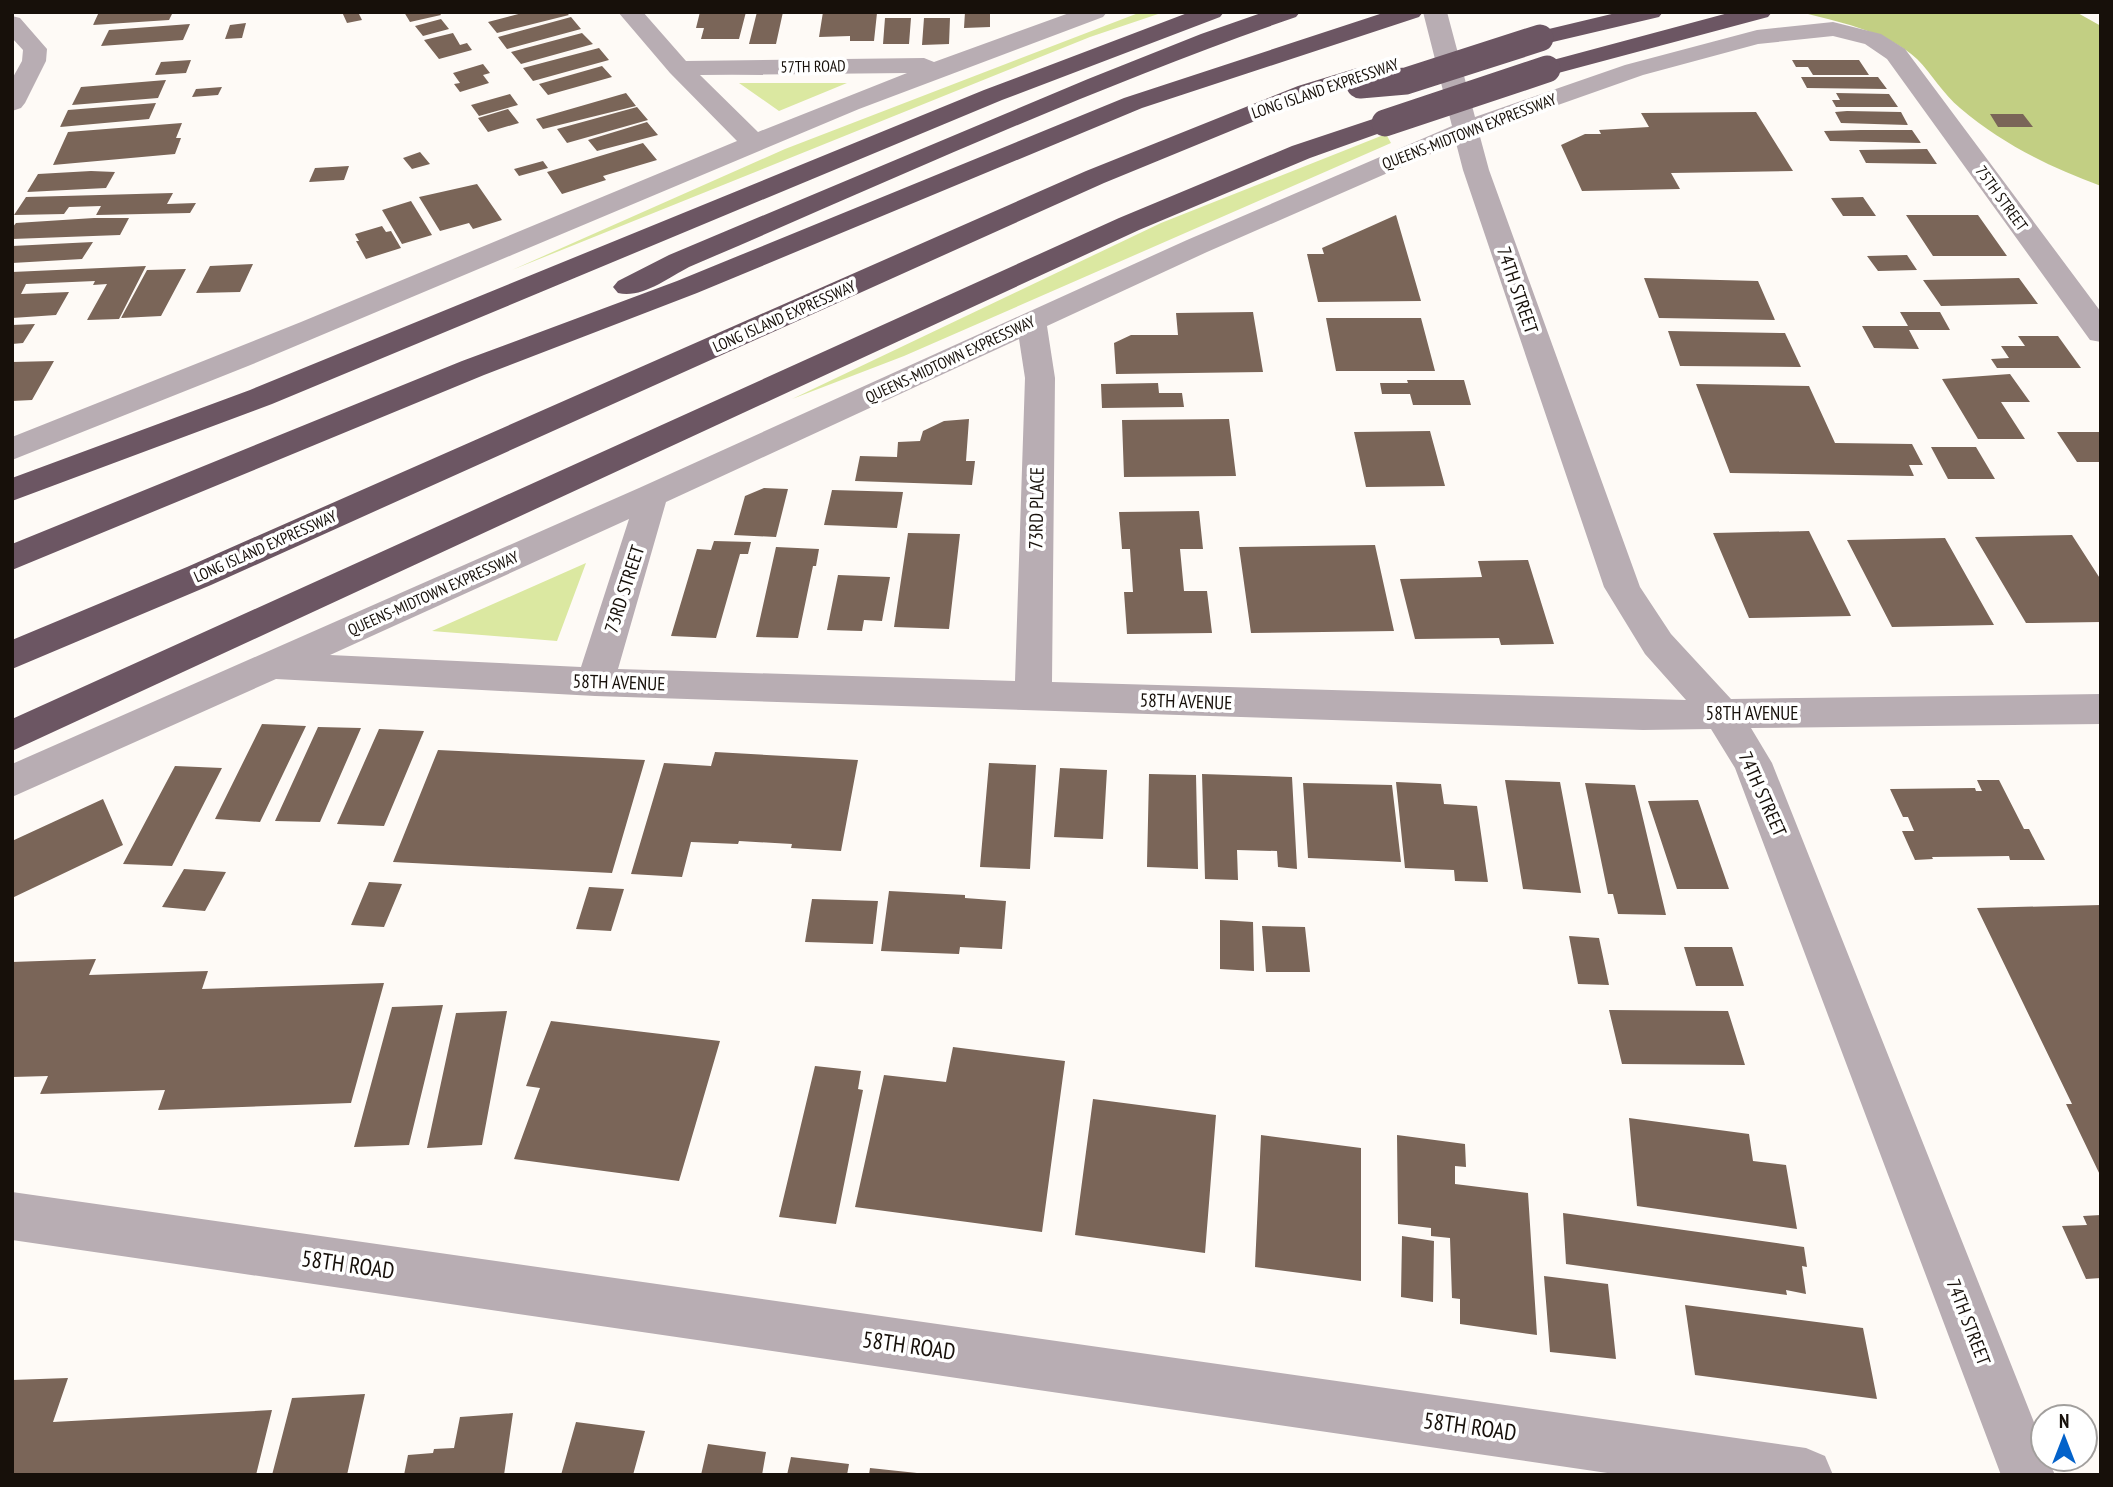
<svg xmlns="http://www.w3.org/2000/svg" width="2113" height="1487" viewBox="0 0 2113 1487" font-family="'PT Sans Narrow',sans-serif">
<rect width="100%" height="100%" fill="#fefaf6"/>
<path fill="#dbe8a1" d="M1141,12H1164L1090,37L512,270L785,149Z
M739,83H847L779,111Z
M1386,134L1391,143L904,356L792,399L1161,223Z
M586,563L557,641L432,631Z"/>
<path fill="#c2cf83" d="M1815,12H2076L2101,26V186C2048,166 2004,145 1960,108C1943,94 1932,74 1917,59C1889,33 1844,23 1808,14Z"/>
<path fill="#7a6558" d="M99,12H173L169,20L93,25Z
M342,12H358L362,20L347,23Z
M404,12H439L441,15L410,22Z
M526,12H566L569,15L497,33L488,22Z
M700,12H746L739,39H701L704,28H696Z
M757,12H783L776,44H749Z
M823,12L877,13L874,41H850V36L819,37Z
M965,12H990V27L964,28Z
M571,17L581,29L507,49L498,37Z
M885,18H911L909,44H883Z
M924,18H950L949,44L922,45Z
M441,19L449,29L423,36L415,26Z
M246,23L242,38L225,39L230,25Z
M190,24L183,40L101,46L109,30Z
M453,33L460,45L467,43L472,50L439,59L424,40Z
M582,33L593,44L521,64L511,52Z
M599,48L609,60L533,81L523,68Z
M191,60L186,73L155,75L161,62Z
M1792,60H1859L1869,75H1813L1808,67H1796Z
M483,64L490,73L483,75L489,83L460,92L454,84L460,83L453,73Z
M602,66L612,77L548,95L539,84Z
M1801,77H1878L1887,89L1807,88Z
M166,80L158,98L72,105L81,87Z
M222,87L218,95L192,97L196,89Z
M626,93L636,106L543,129L536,119Z
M1836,93L1889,94L1898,107H1836L1832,100H1840Z
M510,94L518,105L479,116L471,105Z
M156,103L149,119L60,127L68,110Z
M637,107L648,120L567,143L557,129Z
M508,109L519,123L488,132L478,118Z
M1847,111L1901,112L1908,125L1841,123L1835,112Z
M1756,112L1793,171L1671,173L1680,189L1582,191L1561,145L1585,134H1601L1599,130L1649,127L1641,113Z
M1990,114H2023L2033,127H1998Z
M647,122L658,135L597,151L588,140Z
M182,123L176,138H181L175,154L53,165L68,132Z
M1860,130H1912L1921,143L1830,141L1824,131Z
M643,143L657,160L603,176L606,180L562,194L547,172Z
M1927,149L1937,164L1866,163L1859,150Z
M420,152L430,164L412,169L403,158Z
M543,161L548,168L519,176L514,169Z
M349,166L344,180L309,182L315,168Z
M91,171L115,172L106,188L27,192L38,174Z
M477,184L502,220L473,229L469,223L440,231L419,197Z
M173,193L167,204L196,203L190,213L96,215L101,206L69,207L64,214L14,215L26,197Z
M1863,197L1876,216H1843L1831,198Z
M411,201L432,235L402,244L382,210Z
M1396,215L1421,301L1318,302L1307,254H1324L1322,248Z
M1906,215H1978L2007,256H1933Z
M94,218H129L120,235L12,239V228L16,223Z
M382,226L386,232L391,231L401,248L366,259L356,241H359L355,234Z
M93,242L82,259L12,263V246Z
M1907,255L1917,270L1878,271L1867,256Z
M253,264L240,292L196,293L210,266Z
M146,266L119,319L87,320L107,284L93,285L95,281L26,284L21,294L69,292L56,315L12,318V272Z
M186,269L161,316L121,318L147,270Z
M1644,278L1758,281L1775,320L1659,318Z
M2019,278L2038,304L1941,306L1923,280Z
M1253,312L1263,372L1116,374L1114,343L1131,335H1178L1176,313Z
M1900,312H1940L1950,330H1909L1919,349L1874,348L1862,326H1908Z
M1326,318H1421L1435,371H1336Z
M35,324L23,343L12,344V325Z
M1668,331L1785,333L1801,367L1680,366Z
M2018,336H2058L2081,368H1997L1991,359L2009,358L2001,346H2025Z
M54,361L32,400L12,401V362Z
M2010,374L2030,402H2001L2025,439H1978L1942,379Z
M1407,380H1464L1471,405H1413L1410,394H1382L1380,383H1408Z
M1158,383L1159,393H1182L1184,407L1102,408L1101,384Z
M1696,384L1809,386L1835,443L1912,444L1923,465H1909L1914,476L1730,473Z
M969,419L966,461H975L972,485L855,481L860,456L897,457L898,442L920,441L923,431L944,421Z
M1229,419L1236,476L1124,477L1122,420Z
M1430,431L1445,486L1366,487L1354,432Z
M2057,432H2101V462H2077Z
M1931,447H1976L1995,479H1948Z
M764,488L788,489L776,537L734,535L745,496Z
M832,490L903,492L897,528L824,525Z
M1199,511L1203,549H1180L1184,591H1207L1212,633L1127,634L1124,592H1133L1130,549H1122L1119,512Z
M1809,531L1851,616L1749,618L1713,533Z
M908,533L960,534L949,629L894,627Z
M2072,535L2101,580V622L2026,623L1975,537Z
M1945,538L1994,625L1892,627L1847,540Z
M714,541L751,542L748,554H740L716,638L671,636L697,549L711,550Z
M1375,545L1394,631L1251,633L1239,547Z
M776,547L819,549L816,566H813L798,638L756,637Z
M1528,560L1554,644L1501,645L1499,638L1415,639L1400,579L1482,577L1478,561Z
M838,575L890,577L882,621L864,620L862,631L827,630Z
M262,724L306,726L260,822L215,819Z
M318,727L361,728L320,822L275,821Z
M379,729L424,731L384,826L337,824Z
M438,750L645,760L612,873L393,862Z
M715,752L858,760L841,851L791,848L792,844L739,841L738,844L691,842L682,877L631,874L664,763L711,766Z
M989,763L1036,765L1030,869L980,867Z
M175,766L222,768L172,866L123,864Z
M1060,768L1107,770L1103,839L1054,837Z
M1149,774L1196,775L1198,869L1147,867Z
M1202,774L1292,777L1297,869L1278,867L1277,851L1237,850L1238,880L1205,879Z
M1505,780L1560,782L1581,893L1523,889Z
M1977,780H1999L2024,829H2029L2045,860H2010L2009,856L1932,857L1933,859L1915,860L1902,831H1914L1908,817H1903L1890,789L1975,788L1976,791H1982Z
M1396,782L1441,784L1444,804L1477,806L1488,882L1455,881L1454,870L1405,868Z
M1303,783L1392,785L1401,862L1308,858Z
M1585,783L1635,785L1666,915L1618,914L1613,894H1608Z
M103,799L123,845L12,898V841Z
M1698,800L1729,889H1677L1648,801Z
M184,869L226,872L205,911L162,907Z
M369,882L402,884L384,927L351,925Z
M589,887L624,889L611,931L576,929Z
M889,891L965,895V898L1006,901L1002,949L960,947L959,954L881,951Z
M812,899L878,901L873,944L805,942Z
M2101,905V1177L2066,1104H2072L1977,908Z
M1220,920L1253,922L1254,971L1220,969Z
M1262,926L1305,927L1310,972H1266Z
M1569,936L1599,938L1609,985L1578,984Z
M1684,947H1732L1744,986H1696Z
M96,959L89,975L208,971L202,989L384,983L351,1103L158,1110L165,1090L40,1094L48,1076L12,1077V962Z
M443,1005L409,1145L354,1147L392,1007Z
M1609,1010L1728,1011L1745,1065L1622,1064Z
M507,1011L482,1145L427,1148L456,1013Z
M551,1021L720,1041L679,1181L514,1159L540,1088L526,1086Z
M953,1047L1065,1061L1042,1232L855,1207L884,1075L946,1082Z
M815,1066L861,1071L858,1089L863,1090L836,1224L779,1217Z
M1093,1099L1216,1115L1205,1253L1075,1235Z
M1629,1118L1749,1134L1753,1161L1786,1165L1797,1229L1637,1206Z
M1261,1135L1361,1148V1281L1255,1267Z
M1397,1135L1465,1144L1466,1167L1455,1166V1184L1528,1193L1537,1335L1460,1324V1299L1452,1298L1450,1238L1431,1236V1228L1398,1224Z
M1563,1213L1804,1247L1807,1267L1802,1266L1806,1294L1786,1290L1787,1295L1566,1264Z
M2101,1215V1278L2086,1279L2062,1226L2087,1225L2083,1216Z
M1402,1236L1434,1241L1433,1302L1401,1297Z
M1544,1276L1608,1284L1616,1359L1550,1352Z
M1685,1305L1863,1328L1877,1399L1695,1375Z
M68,1378L53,1422L272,1410L256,1475H12V1380Z
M365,1394L347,1475H272L292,1398Z
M513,1413L504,1475H404L408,1455L433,1453L434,1449L454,1448L460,1417Z
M576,1422L645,1431L633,1475H561Z
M708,1444L766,1452L762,1475H701Z
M791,1457L849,1464L847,1475H787Z
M870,1468L917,1473V1475H869Z"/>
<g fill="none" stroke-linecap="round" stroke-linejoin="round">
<path fill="#b8adb3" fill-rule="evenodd" d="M618,12H643L686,61L924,58L934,62L1072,12H1107L1103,17L859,109L248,366L12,460V437L301,322L737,141L670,73ZM907,73L758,132L700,75Z
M1423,12H1447L1475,117L1625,65L1757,30L1833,22L1881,34L1905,49L2101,312V342L2090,340L1887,59L1865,44L1833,36L1758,44L1643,75L1479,133L1489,170L1640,587L1671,634L1731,699L2101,694V724L1751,728L1772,763L2043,1445V1459H2048L2055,1475H2001L1735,768L1711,729L1643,730L595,696L276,679L12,797V764L639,488L1187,240L1452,126ZM1456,143L1463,170L1604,587L1645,654L1686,700L1052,682L1055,378L1047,326L1207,252ZM1019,339L1025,378L1015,681L618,669L666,502ZM629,519L581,667L330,655Z
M12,16L20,18L47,49L46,61L25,103L21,108L12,111V79L22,61L23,50L12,38Z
M12,1192L1806,1448L1825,1456L1833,1475H1621L12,1240Z"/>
<path fill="#6c5663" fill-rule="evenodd" d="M1190,12H1224L1220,17L1002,100L272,404L12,501V478L250,390L984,90Z
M1264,12H1300L1296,17C1090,88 890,181 689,267C668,278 641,299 618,293L613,287L618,281L669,255L1088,79L1201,34Z
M1386,12H1423L1419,17L1142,108L697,293L484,375L12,570V544L462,361L677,281L1124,98Z
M1620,12H1663L1659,17L1540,45L1532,43L1528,38L1532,33Z
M1732,12H1772L1768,17L1547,76L1538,74L1535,69L1538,64Z
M1357,68L1366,70L1369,75L1366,80L1316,96L1104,183L211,585L12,669V640L187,567L1086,171L1298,86Z
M1385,115L1394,118L1398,123L1394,128L1310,158L1139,230L12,751V719L1119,218L1292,146Z"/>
<path stroke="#6c5663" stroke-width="27" d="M1360,85L1406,81L1540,38
M1385,123L1547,69"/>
</g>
<g text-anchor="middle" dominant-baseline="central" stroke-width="7" stroke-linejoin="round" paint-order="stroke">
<g font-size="16" fill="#17100a" stroke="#fff">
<text transform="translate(813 66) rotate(-1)">57TH ROAD</text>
<text transform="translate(1325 88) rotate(-19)">LONG ISLAND EXPRESSWAY</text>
<text transform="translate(1469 131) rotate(-21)">QUEENS-MIDTOWN EXPRESSWAY</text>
<text transform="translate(2002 198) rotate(54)">75TH STREET</text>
<text transform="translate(784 316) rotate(-24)">LONG ISLAND EXPRESSWAY</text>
<text transform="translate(950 359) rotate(-25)">QUEENS-MIDTOWN EXPRESSWAY</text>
<text transform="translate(265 546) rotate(-24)">LONG ISLAND EXPRESSWAY</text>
<text transform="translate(433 593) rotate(-24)">QUEENS-MIDTOWN EXPRESSWAY</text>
</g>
<g font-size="19" fill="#17100a" stroke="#fff">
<text transform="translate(1518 290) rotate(71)">74TH STREET</text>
<text transform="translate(1036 508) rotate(-89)">73RD PLACE</text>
<text transform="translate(624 589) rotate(-72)">73RD STREET</text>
<text transform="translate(619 682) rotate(2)">58TH AVENUE</text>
<text transform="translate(1186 701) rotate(2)">58TH AVENUE</text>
<text x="1752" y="713">58TH AVENUE</text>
<text transform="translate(1763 794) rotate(66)">74TH STREET</text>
<text transform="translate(1969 1322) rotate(69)">74TH STREET</text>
</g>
<g font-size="23" fill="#17100a" stroke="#fff">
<text transform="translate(348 1264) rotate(8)">58TH ROAD</text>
<text transform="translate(909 1345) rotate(8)">58TH ROAD</text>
<text transform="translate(1470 1426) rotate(8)">58TH ROAD</text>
</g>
</g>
<rect width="2113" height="1487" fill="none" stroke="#17100a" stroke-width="28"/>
<g transform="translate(2064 1438)"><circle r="33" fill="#ffffff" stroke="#a29f9d" stroke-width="2"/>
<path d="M0-5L12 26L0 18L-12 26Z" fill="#0362ca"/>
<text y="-10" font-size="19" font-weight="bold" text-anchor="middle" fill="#17100a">N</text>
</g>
</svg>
